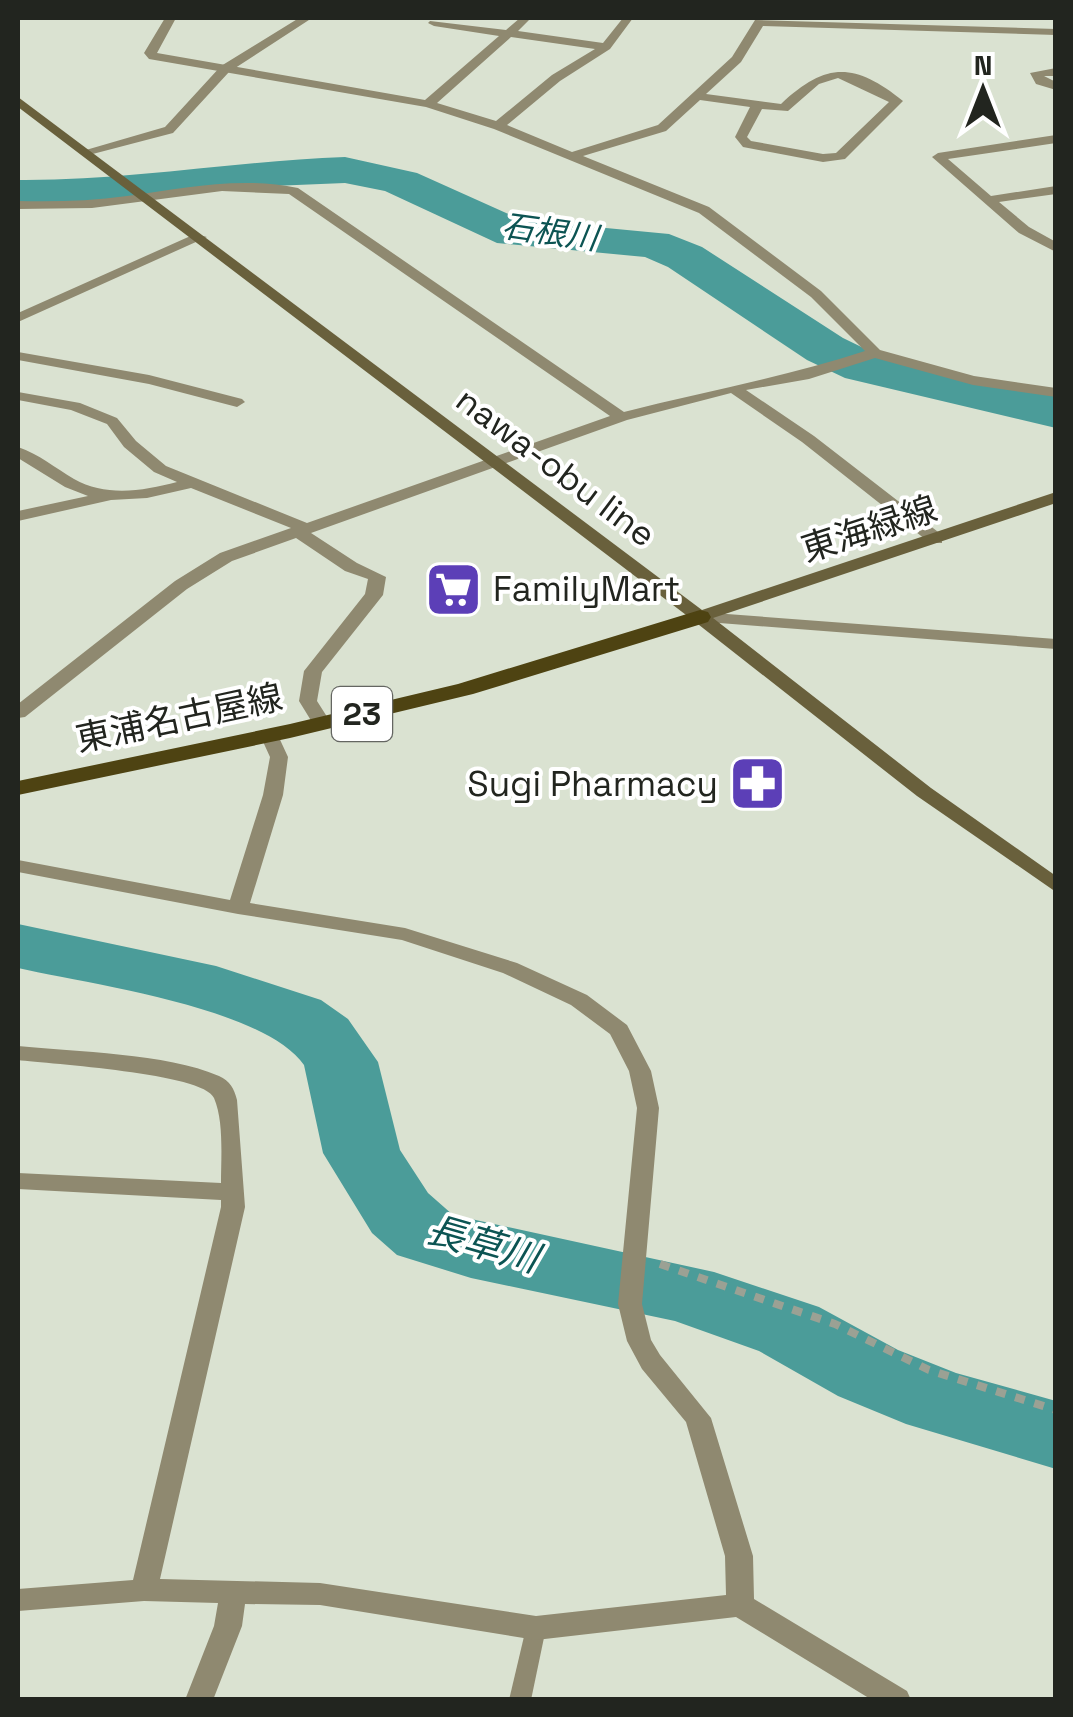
<svg xmlns="http://www.w3.org/2000/svg" width="1073" height="1717" viewBox="0 0 1073 1717" font-family="'Space Grotesk','Noto Sans JP',sans-serif">
<rect width="100%" height="100%" fill="#dae2d1"/>
<g fill="none" stroke-linecap="round" stroke-linejoin="round">
<path fill="#4b9c99" fill-rule="evenodd" d="M345,157L417,173L522,220L669,234L702,247L843,338L880,356L1056,396V428L845,378L807,360L668,267L645,257L497,243L385,191L345,183L250,187L79,207L18,206V180C127,181 236,161 345,157Z
M18,924L216,966L321,1000L348,1019L378,1062L400,1150L428,1193L453,1215L714,1272L819,1307L898,1350L956,1373L1056,1401V1469L906,1424L838,1396L759,1351L675,1321L471,1278L397,1255L372,1233L323,1153L304,1065C263,1007 88,984 18,968Z"/>
<path stroke="#9ba194" stroke-width="8" stroke-dasharray="10 10" stroke-linecap="butt" d="M660,1264L835,1324L929,1370L1056,1410"/>
<path fill="#8f8970" fill-rule="evenodd" d="M536,1619L543,1622L546,1628L531,1700H509L526,1628L529,1622Z"/>
<path fill="#8f8970" fill-rule="evenodd" d="M165,18H176L157,53L425,100L499,36L434,26L428,23L430,21L506,30L520,18H531L518,31L603,43L623,18H633L610,49L560,81L507,125L572,152L658,125L732,57L755,20L1056,29V35L763,26L741,62L706,94L781,104C826,62 854,62 903,101L845,159L823,162L743,147L735,137L750,107L700,100L666,131L583,156L709,207L821,291L880,350L974,376L1056,388V397L973,385L875,358L809,379L746,390L814,436L942,535V543H930L802,442L731,393L627,420L311,533L357,563L386,577L383,595L322,672L317,701L331,723L329,727H315L299,701L304,671L365,594L368,579L345,571L296,538L232,561L187,589L25,717L18,718V704L175,581L220,553L291,528L191,488L147,498L111,500L18,521V511L88,496L65,487L18,458V447C39,454 55,468 74,479C106,497 143,491 177,482L154,472L124,447L107,424L71,410L18,400V392L80,403L117,418L136,441L166,466L307,523L610,416L289,194L222,191L92,208L18,209V201C54,202 90,201 127,196C184,188 240,176 298,188L624,412C705,391 786,377 865,351L811,297L699,213L494,129L426,107L149,59L144,53ZM511,37L595,49L552,75L496,121L437,103ZM838,78L889,102L836,153L823,154L751,141L747,137L762,109L788,111L819,84Z
M1056,68V76H1044L1056,82V90L1036,84L1030,73Z
M1056,135V143L948,159L991,196L1056,186V194L999,202L1029,227L1056,242V252L1019,233L932,157L938,153Z
M195,234L207,237L18,322V313Z
M18,352L149,375L242,399L245,402L237,407L149,384L18,360Z
M700,612L1056,639V649L694,621L691,617L694,613Z
M269,729L276,731L288,757L283,795L250,903L405,928L517,963L587,995L627,1025L651,1071L659,1108L642,1304L651,1340L660,1355L711,1418L753,1556L754,1599L907,1691L911,1700H872L736,1617L536,1640L320,1605L245,1604L242,1626L213,1700H185L214,1626L218,1603L144,1601L18,1611V1589L133,1580L221,1207V1200L18,1189V1173L221,1183C221,1158 224,1121 214,1098C204,1073 49,1064 18,1060V1046C76,1052 166,1053 219,1076C230,1081 234,1088 237,1100L245,1207L160,1579L320,1583L536,1616L726,1595L725,1556L686,1422L642,1369L627,1341L618,1304L637,1108L629,1071L610,1034L571,1005L503,973L402,940L238,914L18,872V860L230,900L263,795L270,757L260,735Z"/>
<path fill="#8f8970" fill-rule="evenodd" d="M299,18H312L229,72L173,133L85,156L79,152L165,127L221,66Z"/>
<path fill="#69603c" fill-rule="evenodd" d="M18,97L702,610L1056,492V503L713,618L931,788L1056,876V892L917,796L694,621L18,107Z"/>
<path fill="#4e4312" fill-rule="evenodd" d="M700,610L708,612L711,617L708,622L473,694L290,738L18,795V781L290,724L458,684Z"/>
</g>
<defs>
<symbol id="supermarket-square" viewBox="-11 -11 22 22"><rect x="-9" y="-9" width="18" height="18" rx="4" fill="#5c3fb7" stroke="#fff"/><path d="M-6-5.5h2.5l.6 2H6L4.5 2H-2.5L-4.4-4H-6ZM-1.5 3.2a1.3 1.3 0 1 0 .1 0ZM3 3.2a1.3 1.3 0 1 0 .1 0Z" fill="#fff"/></symbol>
<symbol id="pharmacy-square" viewBox="-11 -11 22 22"><rect x="-9" y="-9" width="18" height="18" rx="4" fill="#5c3fb7" stroke="#fff"/><path d="M-2-6h4v4h4v4h-4v4h-4v-4h-4v-4h4Z" fill="#fff"/></symbol>
</defs>
<g fill-rule="evenodd">
<use href="#supermarket-square" x="422" y="558" width="63" height="63"/>
<use href="#pharmacy-square" x="726" y="752" width="63" height="63"/>
</g>
<g text-anchor="middle" dominant-baseline="central" stroke-width="8" stroke-linejoin="round" paint-order="stroke">
<g font-size="32" font-style="italic" fill="#0c5453" stroke="#fff">
<text transform="translate(550 232) rotate(8)">石根川</text>
</g>
<rect fill="#fff" stroke="#646662" stroke-width="2.5" x="332" y="687" width="60" height="54" rx="8"/>
<g font-size="32" font-weight="bold" fill="#22251f">
<text x="362" y="714">23</text>
</g>
<g font-size="35" fill="#22251f" stroke="#fff">
<text transform="translate(556 467) rotate(37)">nawa-obu line</text>
<text transform="translate(869 529) rotate(-18)">東海緑線</text>
<text transform="translate(179 718) rotate(-12)">東浦名古屋線</text>
</g>
<g font-size="35" fill="#22251f" stroke="#fff" text-anchor="start">
<text x="493" y="589">FamilyMart</text>
<text x="718" y="784" text-anchor="end">Sugi Pharmacy</text>
</g>
<g font-size="38" font-style="italic" fill="#0c5453" stroke="#fff">
<text transform="translate(483 1244) rotate(16)">長草川</text>
</g>
</g>
<rect width="1073" height="1717" fill="none" stroke="#22251f" stroke-width="40"/>
<g transform="translate(983 90)" stroke="#ffffff" stroke-width="8" paint-order="stroke">
<path d="M0-8L18 38L0 25L-18 38Z" fill="#22251f"/>
<text y="-15" font-size="28" font-weight="bold" text-anchor="middle" fill="#22251f">N</text>
</g>
</svg>
